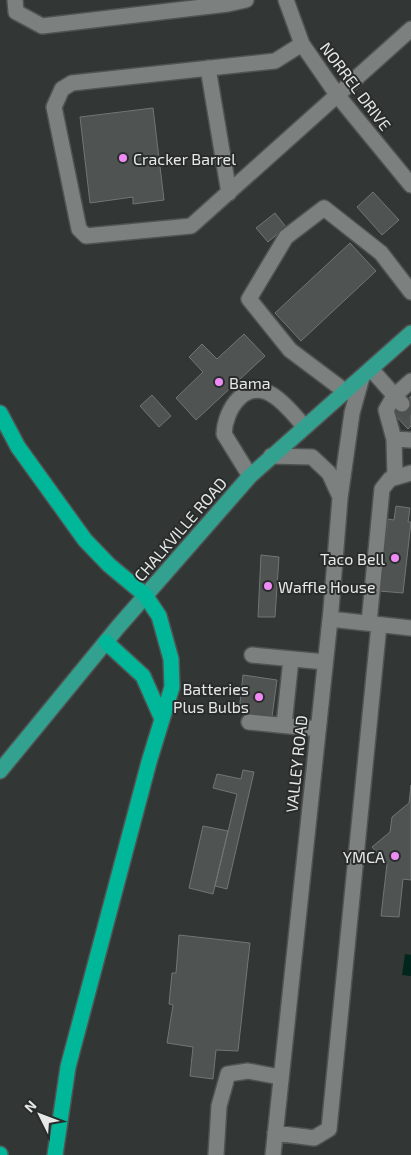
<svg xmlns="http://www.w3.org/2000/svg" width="411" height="1155" viewBox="0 0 411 1155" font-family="'Exo 2',sans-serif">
<rect width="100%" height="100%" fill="#323635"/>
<path fill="#01261e" d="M405,954L411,955V976L402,975Z"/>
<path fill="#4f5352" stroke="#717674" d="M153,108L164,200L133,204V197L90,203L80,117Z
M373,192L399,220L382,235L357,207Z
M275,213L286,227L268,242L256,228Z
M350,243L376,271L301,341L275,313Z
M244,334L265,356L196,420L176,398L203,372L189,357L202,344L217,359Z
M152,395L171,416L159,427L140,406Z
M411,396V426L408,429L393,413Z
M396,506L410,508L408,522H411L403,593L379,591L388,519L394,520Z
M261,555L279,557L275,617H258Z
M243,675L277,680L272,717L239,712Z
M243,770L254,772L227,889L215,886L237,794L213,788L217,774L241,779Z
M411,785V880L403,879L399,917L381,916L387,864L372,847L390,832L392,817L409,803Z
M203,826L228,831L213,894L189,888Z
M179,935L250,943L238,1051L216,1050L213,1079L190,1076L193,1047L167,1043L173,1005L169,1004L172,973H176Z"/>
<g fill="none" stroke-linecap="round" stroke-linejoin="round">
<path stroke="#4d5150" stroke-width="15" stroke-dasharray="15 8" stroke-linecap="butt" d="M402,404L411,414"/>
<defs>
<path id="minor" d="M15,0L16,12L42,26L228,4L246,0
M286,0L302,44L338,96L411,185
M302,44L275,61L72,83L62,89L54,107L79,229L86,236L191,226L411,29
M208,68L229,193
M371,369L402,404
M346,392L290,350L249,299L286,237L324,208L381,253L411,292
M394,439L411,440
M271,456L312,457L329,473L340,497
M250,476L224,434C225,409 246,377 274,396C285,403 295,416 304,426
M395,477L394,439L386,410L394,396L411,381
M330,619L411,628
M369,623L382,489L390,479L411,473
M252,655L325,662
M249,722L318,729
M284,725L291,659
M275,1133L314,1138L329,1129L379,625
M216,1155L219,1106L228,1074L248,1071L280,1077
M273,1155L331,610L340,498L352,413L362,377"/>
<path id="major" d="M0,771L118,627L250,476L411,333"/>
<path id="highway" d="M0,413L18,447L85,540L109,565L145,595L159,616L171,659L172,687L149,762L68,1067L55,1155
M106,642L143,676L162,719
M0,1154V1155"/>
</defs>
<use href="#minor" stroke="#4f5351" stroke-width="18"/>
<use href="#major" stroke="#4f5351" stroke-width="18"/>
<use href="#highway" stroke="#4f5351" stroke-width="18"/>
<use href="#minor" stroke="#7c817f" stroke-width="15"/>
<use href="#major" stroke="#32a18f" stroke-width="15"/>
<use href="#highway" stroke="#01b799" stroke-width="15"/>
</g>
<g fill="#f08bf6" stroke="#282c2b" stroke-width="2">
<circle cx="123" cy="158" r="5"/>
<circle cx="219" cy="382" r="5"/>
<circle cx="395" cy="558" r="5"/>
<circle cx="268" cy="586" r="5"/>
<circle cx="259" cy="697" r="5"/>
<circle cx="395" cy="856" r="5"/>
</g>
<g text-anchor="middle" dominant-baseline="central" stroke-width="4" stroke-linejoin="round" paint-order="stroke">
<g font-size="16" fill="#e6e8e8" stroke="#282c2b">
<text transform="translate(356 86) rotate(53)">NORREL DRIVE</text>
<text transform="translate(180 529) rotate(-49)">CHALKVILLE ROAD</text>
<text transform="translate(296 764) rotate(-84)">VALLEY ROAD</text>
</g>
<g font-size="16" fill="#e6e8e8" stroke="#282c2b" text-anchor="start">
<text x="133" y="158">Cracker Barrel</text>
<text x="229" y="382">Bama</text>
<text x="385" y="558" text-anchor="end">Taco Bell</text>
<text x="278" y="586">Waffle House</text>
<text x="249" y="688" text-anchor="end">Batteries<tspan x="249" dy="18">Plus Bulbs</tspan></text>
<text x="385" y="856" text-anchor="end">YMCA</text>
</g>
</g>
<g transform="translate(40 1115) rotate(312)" stroke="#282c2b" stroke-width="4" paint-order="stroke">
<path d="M0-4L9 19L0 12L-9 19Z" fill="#e6e8e8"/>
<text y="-8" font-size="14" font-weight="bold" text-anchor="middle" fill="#e6e8e8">N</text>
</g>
</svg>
